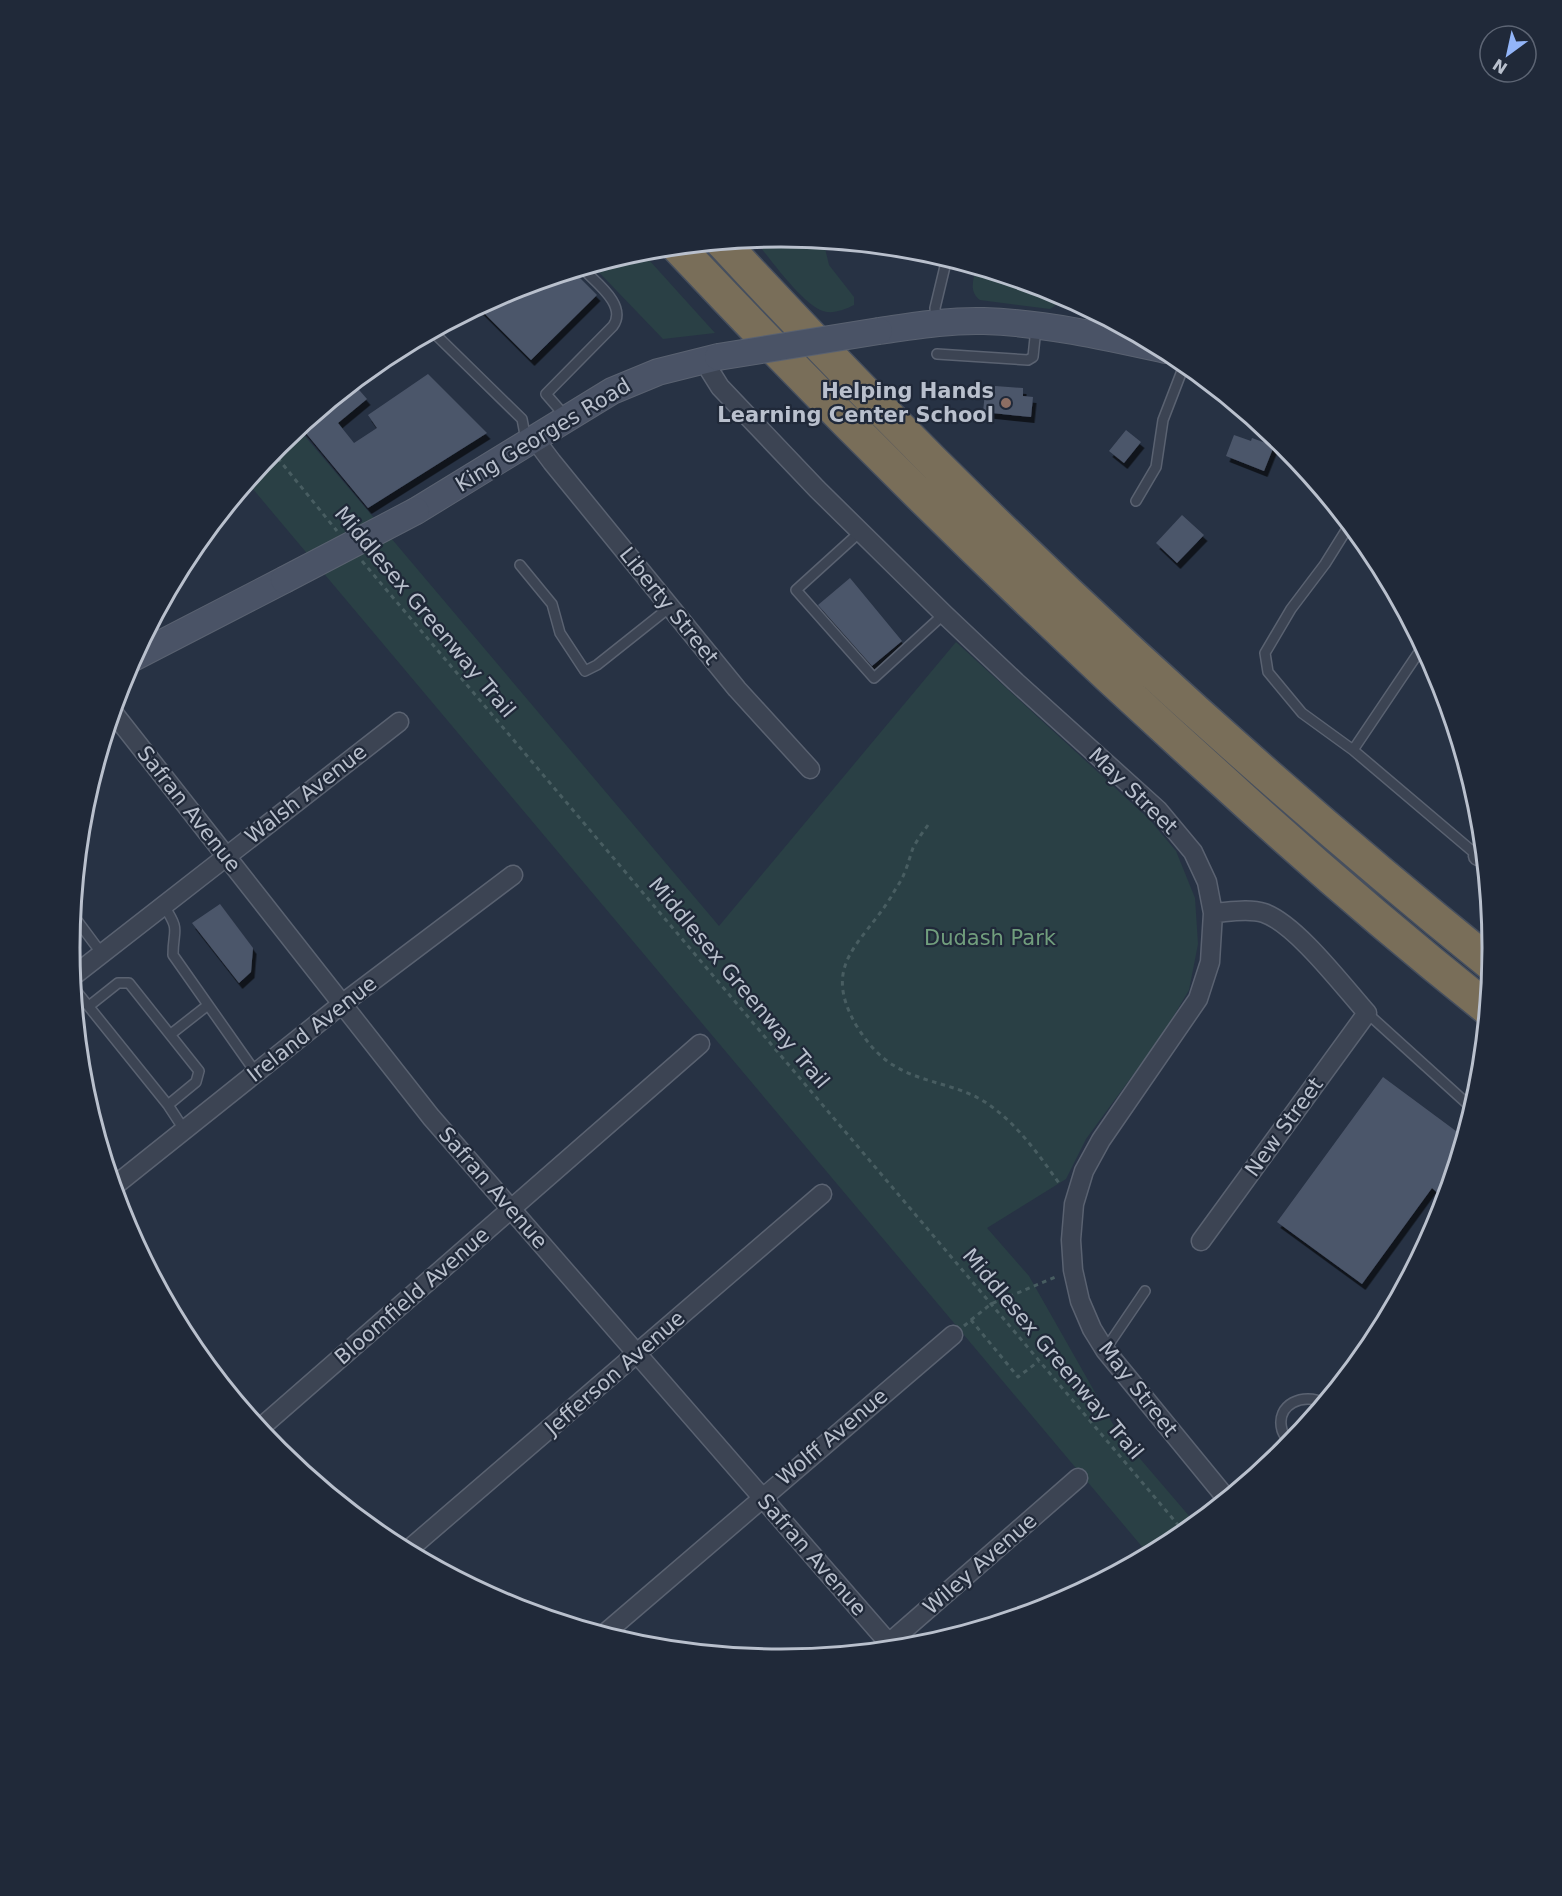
<svg xmlns="http://www.w3.org/2000/svg" width="1562" height="1896" viewBox="0 0 1562 1896" font-family="'DejaVu Sans',sans-serif">
<defs>
<filter id="shadow"><feDropShadow dx="3.5" dy="6" stdDeviation="0" flood-color="#0009"/></filter>
</defs>
<rect width="100%" height="100%" fill="#273244"/>
<path fill="#2a4045" d="M781,236L823,240L829,265L854,297V305C846,309 836,313 827,312C806,310 768,256 754,239Z
M640,250L715,333L663,339L592,265Z
M976,267L1054,290L1060,294C1060,302 1057,305 1050,309L980,300C968,291 974,279 976,267Z
M298,428L719,926L956,642L1149,819L1176,851L1195,898L1198,944L1189,990L1163,1034L1086,1139L1066,1179L987,1228L1029,1276L1118,1433L1196,1524L1176,1540L1149,1555L247,482L278,444Z"/>
<path fill="#4c566a" filter="url(#shadow)" d="M573,271L597,295L531,360L478,307L509,290Z
M428,374L487,433L368,508L300,426L353,383L367,399L338,423L354,443L377,428L368,415Z
M995,386L1023,388V396L1033,397L1031,417L983,412L985,393L995,394Z
M1126,430L1141,442L1124,463L1109,451Z
M1234,435L1251,441L1252,438L1274,446L1264,471L1226,456Z
M1182,515L1204,535L1177,563L1156,543Z
M850,578L902,641L872,666L818,605Z
M220,904L253,948L251,972L239,983L192,923Z
M1383,1077L1464,1137L1451,1179L1440,1195L1432,1188L1362,1284L1277,1222Z"/>
<g fill="none" stroke-linecap="round" stroke-linejoin="round">
<defs>
<path id="lane" d="M936,321L935,308L947,258
M432,331L522,419L526,440
M937,354L1028,360L1033,357L1036,328
M565,416L546,394L613,326C628,305 595,282 582,268
M1136,501L1156,467L1163,420L1185,363
M1350,524L1325,564L1291,609L1265,653L1268,672L1302,713L1353,750
M860,532L796,590L874,678L944,614
M520,565L552,604L560,633L585,671L597,665L670,607
M1423,646L1353,750L1478,856
M164,906C181,932 173,928 173,955L256,1073
M71,923L76,919L102,954
M73,987L168,1105L185,1131
M89,1006L118,983H129L199,1071L196,1082L168,1105
M1367,1013L1473,1109
M171,1034L208,1005
M1105,1350L1145,1291
M1291,1444L1289,1443C1287,1439 1283,1434 1282,1430C1275,1404 1304,1392 1324,1403"/>
<path id="street" d="M706,359L710,371L720,387L817,489L944,614L1016,682L1158,810L1193,852L1207,882L1213,913L1210,962L1198,999L1101,1140L1084,1171L1074,1204L1071,1240L1073,1270L1080,1301L1092,1329L1105,1350L1227,1499
M534,438L552,462L737,689L810,769
M112,711L431,1117L894,1649
M1478,856L1483,850
M72,977L399,722
M113,1187L342,1004L513,875
M1201,1241L1367,1013C1343,986 1296,924 1264,913C1249,908 1229,912 1213,913
M259,1429L700,1044
M407,1551L822,1194
M603,1635L953,1335
M881,1650L1078,1478"/>
<path id="secondary" d="M879,331C914,326 948,320 984,321C1045,323 1107,337 1166,350
M416,511L612,391L658,372L718,357
M133,658L284,580"/>
<path id="highway" d="M722,242C960,500 1218,743 1491,964
M677,246C853,433 1033,610 1224,782C1309,860 1397,936 1487,1008"/>
</defs>
<use href="#lane" stroke="#5a6271" stroke-width="12"/>
<use href="#street" stroke="#5a6271" stroke-width="21"/>
<use href="#secondary" stroke="#5a6271" stroke-width="28"/>
<use href="#highway" stroke="#464f5e" stroke-width="36"/>
<path stroke="#485d61" stroke-width="3" stroke-dasharray="4.5 4.5" stroke-linecap="butt" d="M272,451L337,531
M362,561L1185,1533
M928,825C923,832 917,840 913,848C910,856 908,865 904,874C901,882 895,889 891,897C861,945 821,964 856,1025C866,1041 877,1055 893,1065C921,1083 957,1084 985,1102C1017,1123 1039,1155 1061,1186
M971,1320L991,1304L1058,1276
M964,1326L971,1320L1018,1377L1039,1361"/>
<use href="#lane" stroke="#3c4453" stroke-width="9"/>
<use href="#street" stroke="#3c4453" stroke-width="18"/>
<use href="#secondary" stroke="#4a5366" stroke-width="26"/>
<use href="#highway" stroke="#796e59" stroke-width="33"/>
<defs>
<path id="secondary-bridge" d="M718,357L879,331
M284,580L416,511"/>
</defs>
<use href="#secondary-bridge" stroke="#5a6271" stroke-width="28" stroke-linecap="butt"/>
<use href="#secondary-bridge" stroke="#4a5366" stroke-width="26"/>
</g>
<circle fill="#8d6e63" stroke="#202939" stroke-width="2" cx="1006" cy="403" r="6"/>
<g text-anchor="middle" dominant-baseline="central" stroke-width="4.5" stroke-linejoin="round" paint-order="stroke">
<g font-size="21" font-weight="bold" fill="#b9c0cd" stroke="#202939" text-anchor="end">
<text x="994" y="391">Helping Hands<tspan x="994" dy="24">Learning Center School</tspan></text>
</g>
<g font-size="21" fill="#b9c0cd" stroke="#202939">
<text transform="translate(543 435) rotate(-31)">King Georges Road</text>
<text transform="translate(669 606) rotate(51)">Liberty Street</text>
<text transform="translate(425 612) rotate(50)">Middlesex Greenway Trail</text>
<text transform="translate(1133 791) rotate(44)">May Street</text>
<text transform="translate(306 794) rotate(-38)">Walsh Avenue</text>
<text transform="translate(189 809) rotate(52)">Safran Avenue</text>
<text transform="translate(739 983) rotate(50)">Middlesex Greenway Trail</text>
<text transform="translate(312 1029) rotate(-38)">Ireland Avenue</text>
<text transform="translate(1284 1127) rotate(-54)">New Street</text>
<text transform="translate(493 1188) rotate(49)">Safran Avenue</text>
<text transform="translate(412 1296) rotate(-41)">Bloomfield Avenue</text>
<text transform="translate(1053 1354) rotate(50)">Middlesex Greenway Trail</text>
<text transform="translate(615 1373) rotate(-41)">Jefferson Avenue</text>
<text transform="translate(1138 1389) rotate(52)">May Street</text>
<text transform="translate(832 1437) rotate(-40)">Wolff Avenue</text>
<text transform="translate(812 1555) rotate(49)">Safran Avenue</text>
<text transform="translate(980 1564) rotate(-41)">Wiley Avenue</text>
</g>
<g font-size="21" fill="#719e7d" stroke="#202939">
<text x="990" y="938">Dudash Park</text>
</g>
</g>
<path d="M0 0H1562V1896H0ZM80 948a701 701 0 1 1 1402 0a701 701 0 1 1-1402 0Z" fill="#202939" fill-rule="evenodd"/>
<path fill="none" stroke="#b9c0cd" stroke-width="3" d="M80 948a701 701 0 1 1 1402 0a701 701 0 1 1-1402 0Z"/>
<g transform="translate(1508 54) rotate(213)"><circle r="28" fill="#202939" stroke="#5d6574" stroke-width="1.5"/>
<path d="M0-4.5L10 22L0 15L-10 22Z" fill="#93b5f8"/>
<text y="-9" font-size="16" font-weight="bold" text-anchor="middle" fill="#b9c0cd">N</text>
</g>
</svg>
